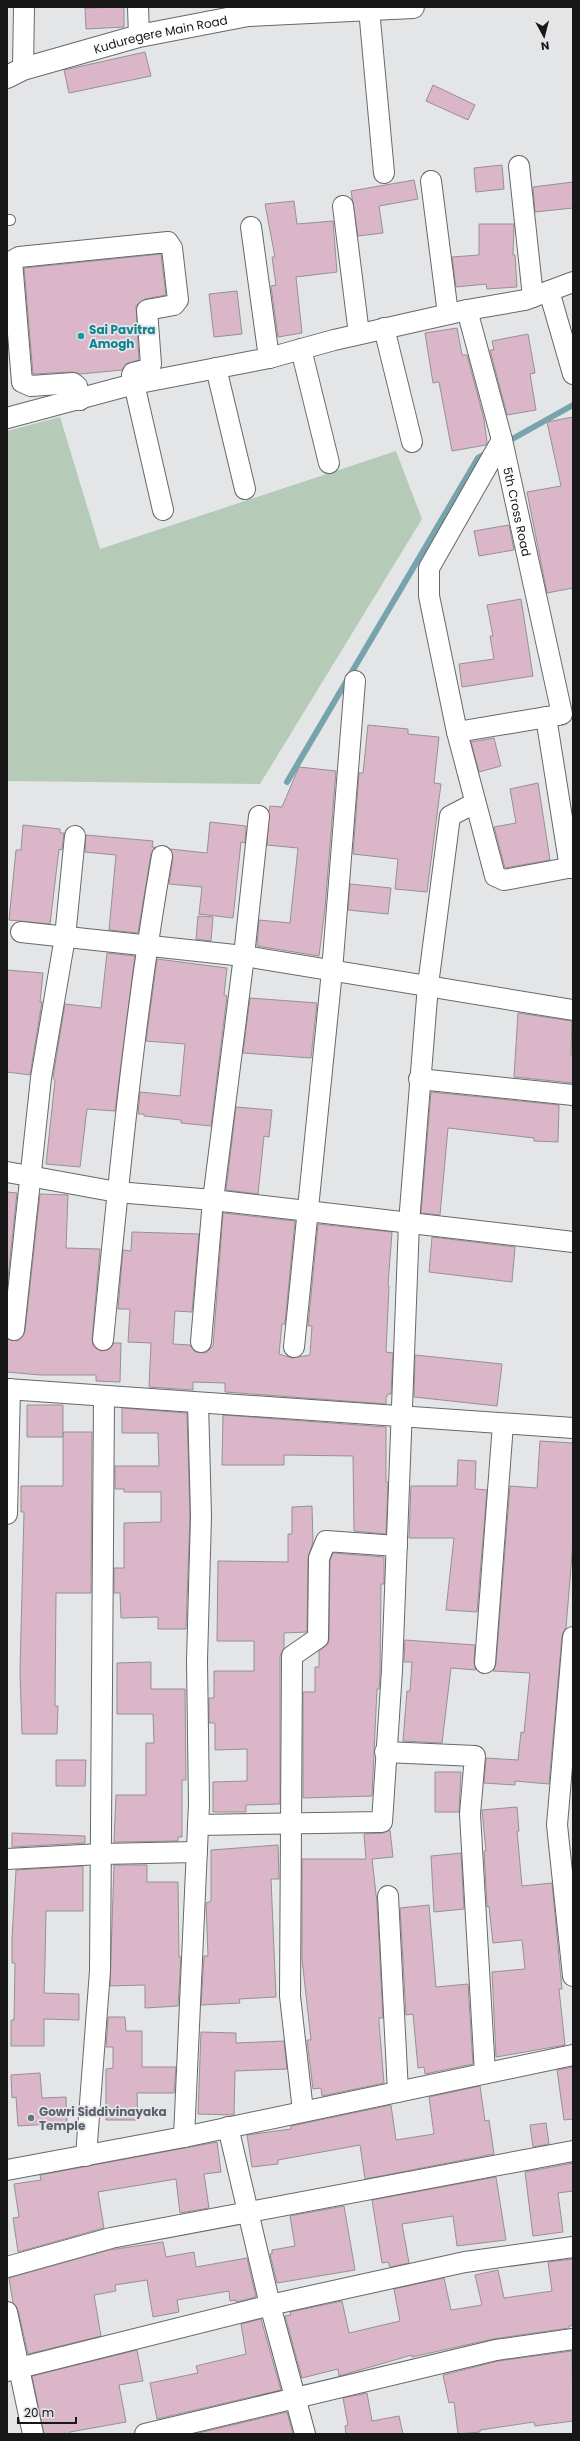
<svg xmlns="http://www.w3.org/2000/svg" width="580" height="2441" viewBox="0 0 580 2441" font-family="Poppins,sans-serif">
<rect width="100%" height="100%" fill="#e4e5e7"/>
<path fill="#b6cbb7" d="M60,417L100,549L396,451L422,519L260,784L7,781V431Z"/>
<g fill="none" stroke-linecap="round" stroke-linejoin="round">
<path stroke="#77a4ac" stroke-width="6" d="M505,443L573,405
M287,782L478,458L489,452"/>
</g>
<path fill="#dbb5c8" stroke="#949293" d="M124,7V27L86,29L85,8Z
M145,52L151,76L69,93L64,70Z
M433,85L475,105L468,120L426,101Z
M502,165L504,189L476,192L474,168Z
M414,180L418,199L379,206L383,233L358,236L351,191Z
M573,182V208L535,212L533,187Z
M294,201L297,224L333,221L337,272L296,277L302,333L278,337L271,286L276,285L272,257H275L265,204Z
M479,224H514L513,255H515L517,287L487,289L486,284L456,287L452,257L479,255Z
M161,254L166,295L145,299L136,306L139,360L126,364L122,370L80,374L72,372L33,374L24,268Z
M237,291L242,334L214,337L209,294Z
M457,328L462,355H467L484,419L487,442L486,445L452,451L439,382L433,383L425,333Z
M528,334L535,373L530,374L536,410L507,415L490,350H494L492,341Z
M573,417V588L547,593L527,492L561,486L547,422Z
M509,525L514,550L479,556L474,531Z
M521,599L533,676L462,687L459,664L494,659L490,636H493L487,605Z
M368,725L408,729V734L439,737L434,783L441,784L427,892L395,889L398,859L353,854L359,773H363Z
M494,738L501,766L479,772L471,742Z
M299,767L336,771L325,908L319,956L257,946L259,920L290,923L298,848L267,845L269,811L270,806L282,807Z
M538,783L550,860L505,868L494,827L516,823L510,789Z
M210,822L246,826L245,843L241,842L233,918L199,914L202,887L169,884L173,858L170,849L207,853Z
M23,825L60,829V833H64L62,850L59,849L50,924L9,920L16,850H21Z
M86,835L153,841L152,847H155L151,854L138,933L109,930L116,855L85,852Z
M350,884L391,888L388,914L348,910Z
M198,916L213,917L211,941L196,939Z
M107,953L135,956L115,1111L87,1109L80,1167L46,1164L55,1081L53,1077L65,1004L101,1008Z
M157,959L227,968L224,995L227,996L211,1126L181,1123V1120L144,1116V1114H138L140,1092L180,1096L185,1044L146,1041Z
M7,970L43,973L40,1002H42L30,1075L7,1072Z
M250,998L317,1003L311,1058L243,1053Z
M518,1013L572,1021L571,1055L573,1056V1083L514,1077Z
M431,1092L559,1105L558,1142L534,1141V1138L448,1128L440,1215L421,1213Z
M236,1107L272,1110L269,1137L264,1136L258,1194L226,1190Z
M7,1192L17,1193L7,1287Z
M40,1194L68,1195L66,1248L100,1249L92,1339L93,1345L101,1351L108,1350L114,1343H121L120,1382L96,1381V1375H40L7,1372V1339L18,1341L25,1331Z
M223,1213L295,1221L285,1324H282L279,1354L292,1358L310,1355L312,1326H308L318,1224L392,1232L388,1285L389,1286L386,1352L393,1353L391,1394H388L386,1398V1404L225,1392V1383L193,1382V1390L149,1387L151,1343L128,1342L130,1309H118L123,1250L131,1251L132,1232L199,1234L192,1312L175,1311L173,1344L190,1345L195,1352L206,1353L213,1346Z
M432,1237L515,1247L512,1282L429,1272Z
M415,1355L502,1364L497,1406L414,1397Z
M27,1405H63V1437H27Z
M122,1408L187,1413L190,1516L186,1629H158V1617L121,1618L120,1593H114V1568H124V1523L161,1522V1492H124V1489H115V1466H159L158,1433H122Z
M223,1415L386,1427V1482H388L386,1534L354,1531L353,1456L284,1455V1465H222Z
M63,1432H92L91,1593H56L55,1706H58L57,1734H22L20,1672L24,1512H21V1486H63Z
M540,1441L573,1443V1542L566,1628L562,1636L549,1784L515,1781V1785L484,1783L486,1758L518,1760L521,1732L524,1733L530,1673L493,1671L496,1664L510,1486L537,1488Z
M458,1460L476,1461L475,1489L487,1490L477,1612L446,1610L454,1538H409L411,1486H457Z
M312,1506L313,1542L308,1558L307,1632L284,1633V1648L280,1656V1804L246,1805V1812H213V1782L247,1781V1749L215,1750V1723H209V1698H214V1671H254V1641H217L218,1561L288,1562V1534H292V1507Z
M333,1553L384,1557V1584H381L380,1676L379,1689H377L372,1796L303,1798V1692H315V1667H319V1651L328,1644L329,1638L330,1560Z
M405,1640L475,1645L474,1662L476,1670L451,1668L442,1743L403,1741L407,1691H410L412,1662H404Z
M151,1662V1689H185L186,1780H182V1837H178V1841L114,1842L116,1795H146V1743H154L153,1714H117V1663Z
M56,1760H86L85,1786H56Z
M435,1772H461L459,1812H435Z
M517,1807L519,1831H517L522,1886L552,1883L562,1989H559L565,2045L496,2057L492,1972L525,1969L522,1940L493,1943L489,1906L487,1907L484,1851H486L482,1810Z
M390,1830L393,1857L372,1859L377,1903L383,2018H379V2022L384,2083L322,2096L321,2088L313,2089L307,2040H311L302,1959V1859H366L364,1834L383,1833Z
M12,1833L85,1836V1843L12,1847Z
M278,1845L279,1879H271L276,1997L239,1999L240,2003L201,2005L204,1956H208L206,1903L211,1901V1850Z
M461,1853L464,1909L434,1912L431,1856Z
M114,1865H147V1882H178L179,1957H181L178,2006L145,2008V1985L110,1986Z
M83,1866V1911H46L45,1963L44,1993L79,1994V2020L44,2019V2046H11V2020H14L15,1963H12V1938L16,1870Z
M429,1905L436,1987L468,1984L473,2064L425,2074L424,2067L418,2068L413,2014L406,2015L400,1908Z
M108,2017H125L126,2031H142V2067H176L174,2093H137L138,2120H106V2069L113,2068V2047H106Z
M201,2032L236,2033V2043L284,2041L287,2069L235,2071L234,2115L198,2114Z
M573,2067V2119L564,2120L557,2070Z
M40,2073L42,2098L66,2097L67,2123L18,2126L16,2097L12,2098L11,2075Z
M480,2086L485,2121L489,2120L494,2154L365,2179L360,2145L278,2160V2164L252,2167L247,2135L291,2129V2126L391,2105L396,2140L434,2134L429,2097Z
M546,2123L549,2144L533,2147L530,2125Z
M217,2142L221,2172L204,2174L209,2208L180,2213L176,2179L98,2192L104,2228L18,2252L13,2218L19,2217L14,2184L41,2180L40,2175Z
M573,2163V2191L558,2193L563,2232L533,2236L525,2172Z
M496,2177L506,2240L457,2246L453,2216L402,2224L409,2263L390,2267L388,2262L382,2263L372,2200Z
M344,2206L355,2270L277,2283L270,2254H272V2250L295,2246L290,2216Z
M163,2242L166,2257L194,2252L196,2267L247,2258L256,2297L236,2302V2300L230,2301L229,2291L177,2300L179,2312L153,2317L147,2280L115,2285L116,2291L94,2295L101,2336L28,2354L18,2310L13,2303L9,2278L109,2250Z
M573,2259V2325L569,2326V2328L493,2339L412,2357V2355L339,2376L338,2369L302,2378L285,2316L291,2315L290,2312L342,2301L349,2333L400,2321L394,2289L444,2278L451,2310L482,2305L475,2275L498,2270L504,2298L552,2291L548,2262Z
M261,2319L281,2390L157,2419L150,2383L198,2373L196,2366L246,2354L241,2324Z
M137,2350L143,2381L119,2385L126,2422L70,2432V2434H44L32,2376Z
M572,2351L573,2421L535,2426L534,2422L480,2430V2432L458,2434L454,2402L449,2403L443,2375L498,2361Z
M367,2393L372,2421L399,2416L403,2434H346L345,2426L348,2425L343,2398Z
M287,2412L293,2434H194Z"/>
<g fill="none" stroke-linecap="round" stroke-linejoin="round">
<defs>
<path id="lane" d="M7,220H10"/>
<g id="street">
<path d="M138,7L139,36"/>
<path d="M369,9L384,173"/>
<path d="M23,69L24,7"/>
<path d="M519,166L533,297"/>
<path d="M431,181L448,314"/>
<path d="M343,206L359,334"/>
<path d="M251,227L269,358"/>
<path d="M549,291L573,282"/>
<path id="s1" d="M467,310L502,440L562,714"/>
<path d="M384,328L412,442"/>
<path d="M301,349L329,463"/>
<path d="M216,368L245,489"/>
<path d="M80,400L77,386L73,383L31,386L22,382L12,261L19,257L168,242L172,248L178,300L174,305L147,310L151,364L149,369L133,373L132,375L163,510"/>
<path d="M7,418L134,384L269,358L334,340L467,310L525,300L549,291L573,374"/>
<path d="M502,440L429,568V596L457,732L495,876L504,880L573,867"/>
<path d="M546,717L570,868"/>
<path d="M457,732L559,715"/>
<path d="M21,932L244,956L573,1010"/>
<path d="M419,1079L573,1095"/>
<path d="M7,1172L117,1192L213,1200L573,1242"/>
<path d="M14,1330L41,1078L65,937L75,836"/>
<path d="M103,1340C119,1178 134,1016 162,856"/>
<path d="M201,1342L213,1200L244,956L259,816"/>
<path d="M294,1347L332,971L355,681"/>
<path d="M7,1389L573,1428"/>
<path d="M7,1514L10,1389"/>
<path d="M573,1637L557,1825L573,1976"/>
<path d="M485,1663L503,1424"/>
<path d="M385,1752L475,1756L470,1814L485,2073"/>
<path d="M198,1825L382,1822L392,1670L409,1223L428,985L450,816L475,803"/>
<path d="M7,1859L101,1854L197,1852"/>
<path d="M388,1896L398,2092"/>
<path d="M303,2111L290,1996L292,1656L318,1638L319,1558L326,1541L397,1546"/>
<path d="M228,2127L270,2305L305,2434"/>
<path d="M184,2137L199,1804L197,1661L201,1516L198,1403"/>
<path d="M86,2156L100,1971L104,1397"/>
<path d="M7,2170L184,2137L573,2055"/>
<path d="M7,2267L111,2238L573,2151"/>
<path d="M7,2312L33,2434"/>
<path d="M7,2371L279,2303L465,2262L573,2247"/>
<path d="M145,2434L496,2350L573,2339"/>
</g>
<g id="secondary">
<path id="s2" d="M7,77L23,69L139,36L248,15L413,7"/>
</g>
</defs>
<use href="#lane" stroke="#676869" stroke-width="12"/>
<use href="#street" stroke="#676869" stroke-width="22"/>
<use href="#secondary" stroke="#676869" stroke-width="24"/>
<use href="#lane" stroke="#fff" stroke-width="10"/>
<use href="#street" stroke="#fff" stroke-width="20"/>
<use href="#secondary" stroke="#fff" stroke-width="22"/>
</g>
<circle fill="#0f9aa8" stroke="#e4e5e7" stroke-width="1.5" cx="81" cy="336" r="4"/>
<circle fill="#6b7280" stroke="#e4e5e7" stroke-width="1.5" cx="31" cy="2118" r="4"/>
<g text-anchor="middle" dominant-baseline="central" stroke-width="3.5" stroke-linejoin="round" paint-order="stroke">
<g font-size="12" fill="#171718" stroke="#e4e5e7">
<text stroke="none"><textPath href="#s2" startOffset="160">Kuduregere Main Road</textPath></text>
<text stroke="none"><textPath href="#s1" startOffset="208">5th Cross Road</textPath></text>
</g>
<g font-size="12" font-weight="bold" fill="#0d838f" stroke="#e4e5e7" text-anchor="start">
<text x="89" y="329">Sai Pavitra<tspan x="89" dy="14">Amogh</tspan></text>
</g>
<g font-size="12" font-weight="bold" fill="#5b616d" stroke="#e4e5e7" text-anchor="start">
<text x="39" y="2111">Gowri Siddivinayaka<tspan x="39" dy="14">Temple</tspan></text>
</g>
</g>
<rect width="580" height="2441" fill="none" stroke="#171718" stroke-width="16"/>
<g transform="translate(544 36) rotate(173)" stroke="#e4e5e7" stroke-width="3" paint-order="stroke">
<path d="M0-3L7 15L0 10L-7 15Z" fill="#171718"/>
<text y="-6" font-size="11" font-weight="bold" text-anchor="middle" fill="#171718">N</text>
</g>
<path d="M18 2417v6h58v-6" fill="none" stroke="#171718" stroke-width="2"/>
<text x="24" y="2417" font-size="12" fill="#171718" stroke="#e4e5e7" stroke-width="3" paint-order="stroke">20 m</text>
</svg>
